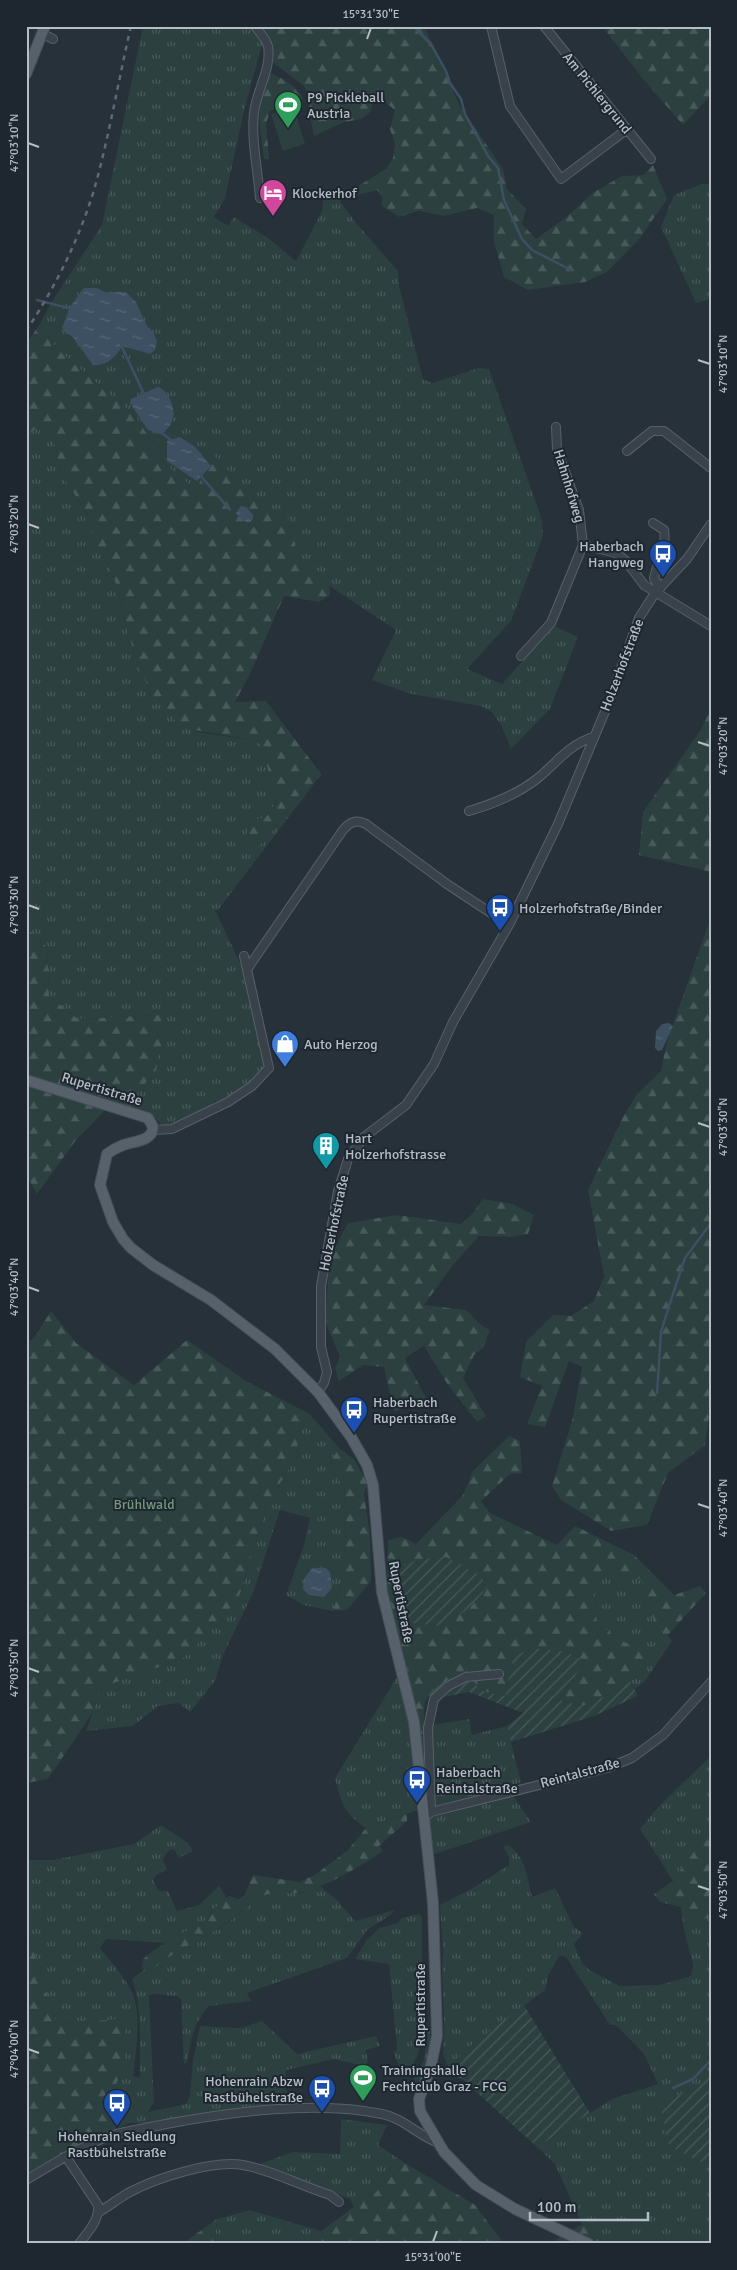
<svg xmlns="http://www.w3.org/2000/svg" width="737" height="2270" viewBox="0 0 737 2270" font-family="Signika,sans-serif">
<defs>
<pattern id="grass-tufts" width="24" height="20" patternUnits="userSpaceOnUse" patternTransform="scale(1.25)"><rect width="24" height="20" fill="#2b403f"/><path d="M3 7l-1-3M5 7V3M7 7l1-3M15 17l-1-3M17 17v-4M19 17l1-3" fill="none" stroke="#485a59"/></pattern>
<pattern id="forest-firs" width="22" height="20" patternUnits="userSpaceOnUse" patternTransform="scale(1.25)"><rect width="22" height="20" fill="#2b403f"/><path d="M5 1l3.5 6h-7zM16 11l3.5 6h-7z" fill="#485a59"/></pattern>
<pattern id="garden-furrows" width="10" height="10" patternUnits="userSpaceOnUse" patternTransform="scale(1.25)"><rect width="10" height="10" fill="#2b403f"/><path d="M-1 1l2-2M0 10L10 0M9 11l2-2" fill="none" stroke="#485a59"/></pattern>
<pattern id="water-ripples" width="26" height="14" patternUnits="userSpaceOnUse" patternTransform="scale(1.25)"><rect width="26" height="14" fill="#3d5062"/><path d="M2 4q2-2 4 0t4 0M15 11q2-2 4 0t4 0" fill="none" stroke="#576777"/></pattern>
</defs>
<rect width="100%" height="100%" fill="#26313a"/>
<path fill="url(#grass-tufts)" d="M143,26H252L263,41L245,107L225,198L214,217L228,226L234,217L268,238L296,261L322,211L323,201L327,194H335L356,223L398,271L399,286L423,379L432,383L479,368L489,369L542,520L543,536L511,621L467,669L502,684L554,626L578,637L550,709L511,749L501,725L492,712L481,706L411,694L372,680L396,630L234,523L167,466L136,417L57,349L40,324L51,303L102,225Z
M701,184H711V299L696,303L661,227L674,195Z
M37,428L54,442L62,475L87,513L93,538L113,574L133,650L150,692L197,732L252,740L261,744L270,777L278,793L274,805L266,817L250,821L244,847L265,841L291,805L317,780L218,910H215L242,967L265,1063C258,1084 237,1093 219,1105L216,1100L202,1114L165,1128L151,1114L113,1102L161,1015L78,1019L49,996L47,947L26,927V436Z
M310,1414L339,1448L328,1466L344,1487L346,1507L345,1558L338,1568L343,1579L333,1611L303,1605L286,1595L304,1545L310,1518L280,1510L253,1593L224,1653L215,1681L190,1712L179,1703L158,1706L133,1726L86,1731L102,1687L182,1659L240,1594L266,1506L297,1456L298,1436Z
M609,1572L641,1578L655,1621L672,1641L645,1681L635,1689L630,1681L643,1673L626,1643L597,1624L594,1583Z
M405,1664L427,1751L424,1726L469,1719L472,1735L507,1726L521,1782L507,1787L531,1822L432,1855L427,1807L366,1828C344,1814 341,1802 335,1778Z
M711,1756V1826L673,1881L640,1829L659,1806Z
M161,1825L188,1843L193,1851L179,1858L174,1849L168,1851L163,1859L167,1870L156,1875L153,1881L159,1891H168L177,1911L199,1905L219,1886L227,1898L213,1910L205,1922L165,1943L106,1939L100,1948C111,1962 124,1975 132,1992C142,2012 136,2054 133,2076L140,2078C139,2045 143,2010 132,1979L145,1969L152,1970L167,1957L228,1923L259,1897L276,1892L300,1893L320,1886L337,1900L355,1921L395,1910L389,1916L367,1930L347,1958L247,1993L251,2001L209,2006C193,2023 191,2041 187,2063L184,2064L181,1999L177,1996L153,1994L149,1996L154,2102L148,2112L186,2104L190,2095L193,2060L200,2026L240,2028L262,2021L297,2054L376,2036L380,2046L366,2050L368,2062L364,2066L334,2059L286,2070L284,2088L287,2091L286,2101H271L265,2108L149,2123H130L77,2145L121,2119L112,2094L124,2066L125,2019L56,2023L26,1927V1860H53L134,1844Z
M508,1845C526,1857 527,1877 532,1897L555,1888L574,1927L583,1933L574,1944L582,1963L589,1970L620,1986L660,1985L691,1976L693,1965L683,1925L711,1917V2239L706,2244H648L643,2241H613L582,2224L555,2164L537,2147L612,2099L658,2084L644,2054L616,2025H610L566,1957L559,1956L548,1976L545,1990L465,2050L455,2062L452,2075L443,2055L444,2020L442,1968L443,1952L440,1905L473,1888L509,1865V1857L503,1847Z
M419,1914L422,1917V2007L424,2010C422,2033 423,2060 403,2076L393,2051L395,2052L397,2048L389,1964L355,1959L366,1941L379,1928L398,1923L401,1918Z
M429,2026C433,2047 427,2068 416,2086L412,2083L424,2060Z
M341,2119L387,2125L378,2145L405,2163L375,2193L359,2196L354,2207L350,2199L259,2164L293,2152L340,2154Z
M250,2210L321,2231L312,2244H215L217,2219Z"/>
<path fill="url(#forest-firs)" d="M260,26H424L460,106L503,169L507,189L526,209L522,224L536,239L565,218L594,192L622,176L644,175L653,165L667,199L640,238L607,272L585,282L528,290L504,277L494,242V215L477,208L444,216L419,211L399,217L382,206V196L377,190L354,196L349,192L387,168L393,158L395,144L390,129L395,110L380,98L373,103L370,112L362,119L344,122L314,136L309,111L311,99L304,86L271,61Z
M602,26H711V95L683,125L643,79Z
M271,73C284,80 297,85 303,99L270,111L266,124L269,159H264C259,128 255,101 271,73Z
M40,324L57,349L136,417L167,466L196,490L207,468L191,447L202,446L214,455L248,491L270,510L278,509C284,515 295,523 295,532C295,538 293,540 295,545L291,555L329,578L330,595L319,602L284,596L251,672L235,702L266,701L322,775L291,805L265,841L248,854L244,847L248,828L245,825L250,821L266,817L274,805L278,793L270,777L261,744L252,740L182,728L150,692L133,650L113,574L93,538L87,513L62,475L54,442L37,428L26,436V344Z
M711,709V872L639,855L643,812L700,731Z
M711,917V1402L705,1445L668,1473L647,1525L611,1531L561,1500L552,1486L573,1417L582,1367L569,1361L545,1427L527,1424L542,1386L520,1377L526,1342L553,1315L571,1316L594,1301L604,1276L588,1190L623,1117L637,1094L661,1071L667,1041Z
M26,927L47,947L49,996L78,1019L161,1015L163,1037L156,1070L129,1103L113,1102L76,1140L37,1194L26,1175Z
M483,1199L512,1204L534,1215L528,1234L512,1237L479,1236L453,1265L424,1305L466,1310L482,1326L490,1330L483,1348L474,1355L463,1378L486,1416L477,1422L448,1385L424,1346L405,1358L427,1400L394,1412L384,1367L363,1365L339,1381L335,1368L340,1357L325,1321L329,1265L337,1244L348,1223L397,1215L461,1224L472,1214Z
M51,1311L76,1343L134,1385L187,1340L246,1381L310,1414L298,1436L297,1456L266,1506L240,1594L220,1622L182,1659L102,1687L93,1712L48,1779L26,1783V1343L34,1338Z
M509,1436L520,1441L522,1473L510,1474L481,1501L490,1513L557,1545L575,1526L634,1555L674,1595L700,1586L706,1593L667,1636L654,1621L641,1579L609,1572L594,1583L597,1624L626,1643L654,1646L643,1673L608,1695L583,1706L558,1700L585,1661L566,1652L513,1657L505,1696L478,1690L468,1670C418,1695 421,1697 427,1751L423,1756L416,1710L387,1588L388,1540L402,1537L416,1544L463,1495L473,1471Z
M339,1448L354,1459L368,1484L364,1493L370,1535L371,1581L347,1610L333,1611L343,1579L338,1568L345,1558L346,1507L344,1487L328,1466Z
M407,1814V1821L379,1846L383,1851C361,1866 327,1887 301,1892C286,1895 274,1890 260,1897C248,1904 238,1916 227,1923C202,1940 174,1950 152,1970L142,1969L143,1959L154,1950L180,1934L205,1922L213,1910L229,1896L238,1899L244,1896L253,1875L300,1882L316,1874L347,1851L366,1828Z
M711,1826V1917L683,1925L681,1907L660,1902L654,1894L673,1881Z
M26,1927L56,2023L126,2019L124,2066L112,2094L122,2119L26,2174Z
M405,2163L475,2205L504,2244H312L321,2231L354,2207L359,2196L375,2193Z
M217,2219L215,2244H182Z
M582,2224L613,2241H643L648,2244H556L553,2241Z"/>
<path fill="url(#garden-furrows)" d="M446,1557L479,1575L488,1586L470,1608L441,1626L412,1623L403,1615L394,1569L420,1559Z
M532,1648L566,1652L585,1661L558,1700L583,1706L608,1695L630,1681L638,1696L594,1716L511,1742L507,1726L523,1713L469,1692L434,1699L428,1694L442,1683L468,1670L479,1690L505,1696L513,1657Z
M524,2005L590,2113L537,2147L462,2079L452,2075L455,2062L465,2050Z
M711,2075V2167L669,2146L660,2103L695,2088Z"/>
<path fill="#2b403f" d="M294,108L305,144L283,151L271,114Z"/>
<path fill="url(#water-ripples)" d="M84,288H96L105,292H126L136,302L147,326L153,332L157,341L155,350L150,354L122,346C117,356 106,367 93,365L72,336L66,333L62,328L70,307Z
M158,387C169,391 177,410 172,421C171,426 166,430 162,434L148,430L130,403L131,399Z
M180,437L195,447L211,466L197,481L167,461V441Z
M241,506L246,507L253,515V519L250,522C244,523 239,518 236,513Z
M669,1023L673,1026L662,1050L658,1051L655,1048L656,1031L662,1024Z
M312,1568H325L330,1572L332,1588L324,1597L309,1595L303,1589L304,1579Z"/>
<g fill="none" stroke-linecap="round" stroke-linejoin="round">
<path stroke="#3d5062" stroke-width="2.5" d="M413,26L431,44L446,71L450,83L461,99L465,114L488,156L498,168L504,200L522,239L532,250L571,270
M37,300L72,309
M121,345L145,396
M162,433L173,442
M200,475L230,510
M657,1393L661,1332L669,1306L685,1258L711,1223
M673,2088L693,2079L711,2060"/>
<defs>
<path id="minor" d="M255,26C259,32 266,39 268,46C272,69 256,91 254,113C251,141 258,170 260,198
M491,26L510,106L561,179L626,130
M544,26L651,159
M43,34L53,39
M556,427L557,450L579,510L583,545L616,553L626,561L644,585L711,626
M627,451L652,431H664L711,468
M653,523L664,530C667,549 658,560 654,578L660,589
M521,656L551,623L583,545
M469,811C493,804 518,794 538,778C556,763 570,744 593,737
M248,968L343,830C350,822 356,819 366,824L447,884L509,925
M153,1130L172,1129L228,1102L252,1086L269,1068L244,956
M318,1392L324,1383L327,1372L321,1347V1286L338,1191L348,1159L364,1137L406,1105L434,1064L453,1022L509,925L558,824L611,697L639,618L655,593L687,559L711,524
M431,1812L428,1728L434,1699L448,1686L466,1677L499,1674
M423,1819L431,1812L607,1768L632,1758L663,1735L711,1682
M66,2157L98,2205C100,2220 87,2233 79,2244
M26,2180C53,2164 81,2146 110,2136C128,2130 148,2128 166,2124C232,2112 316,2100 382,2114C404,2118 418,2136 439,2143
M99,2212C109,2206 118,2199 128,2193C156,2178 212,2160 243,2165C272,2170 301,2186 330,2195L339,2202"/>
<path id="major" d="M26,74L45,26
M26,1080L148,1118L153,1127C153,1142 132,1141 121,1146C116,1148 111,1151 107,1154L100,1185L113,1222L123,1239L131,1248L153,1265L211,1300L275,1349L318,1392L351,1437L367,1465L373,1485L382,1592L414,1722L433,1903L437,2036L431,2066L419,2099L420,2111L444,2152L476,2185L515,2209L589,2244"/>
</defs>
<use href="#minor" stroke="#576069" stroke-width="10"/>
<use href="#major" stroke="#454e57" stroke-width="12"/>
<use href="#minor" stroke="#39424b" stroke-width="8"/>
<use href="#major" stroke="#57616b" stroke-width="10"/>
<path stroke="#5e6973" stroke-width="2.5" stroke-dasharray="5 5" stroke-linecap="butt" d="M26,331C56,286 81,236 96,183C110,131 119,78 131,26"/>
</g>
<path fill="none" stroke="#b5bdc6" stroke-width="2" d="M367,39L371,28M28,143L39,147M698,360L710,364M28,524L39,528M698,742L710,746M28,905L39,909M698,1123L710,1127M28,1287L39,1291M698,1504L710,1508M28,1668L39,1672M698,1886L710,1890M28,2049L39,2053M433,2242L437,2231"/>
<defs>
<symbol id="stadium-pin" viewBox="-11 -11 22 30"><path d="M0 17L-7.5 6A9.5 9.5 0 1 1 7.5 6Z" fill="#2e9e5b" stroke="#1e2730"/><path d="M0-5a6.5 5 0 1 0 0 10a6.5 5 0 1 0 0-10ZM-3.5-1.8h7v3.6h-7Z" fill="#fff"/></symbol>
<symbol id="hotel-pin" viewBox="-11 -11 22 30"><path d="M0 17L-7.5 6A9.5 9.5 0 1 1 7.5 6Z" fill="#d1479c" stroke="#1e2730"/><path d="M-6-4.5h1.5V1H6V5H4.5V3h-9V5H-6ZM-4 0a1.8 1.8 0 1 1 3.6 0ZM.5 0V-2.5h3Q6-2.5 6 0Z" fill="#fff"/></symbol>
<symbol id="bus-pin" viewBox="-11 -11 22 30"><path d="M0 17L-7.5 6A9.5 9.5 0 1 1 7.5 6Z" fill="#1a4fb4" stroke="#1e2730"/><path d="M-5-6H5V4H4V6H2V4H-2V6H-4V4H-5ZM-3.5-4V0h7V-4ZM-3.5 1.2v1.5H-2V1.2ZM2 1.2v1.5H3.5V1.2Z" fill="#fff"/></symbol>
<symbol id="shop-pin" viewBox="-11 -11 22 30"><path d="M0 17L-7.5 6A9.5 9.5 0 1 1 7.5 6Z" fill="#3f7fe0" stroke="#1e2730"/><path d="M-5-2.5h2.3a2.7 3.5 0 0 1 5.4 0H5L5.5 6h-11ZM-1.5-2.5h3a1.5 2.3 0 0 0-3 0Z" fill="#fff"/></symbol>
<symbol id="building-pin" viewBox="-11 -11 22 30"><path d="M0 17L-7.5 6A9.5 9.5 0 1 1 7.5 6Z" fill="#0f9aa8" stroke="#1e2730"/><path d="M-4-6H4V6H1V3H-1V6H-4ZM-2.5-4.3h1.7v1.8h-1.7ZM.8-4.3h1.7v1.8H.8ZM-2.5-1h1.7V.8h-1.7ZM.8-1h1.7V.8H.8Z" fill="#fff"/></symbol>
</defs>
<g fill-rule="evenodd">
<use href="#stadium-pin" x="272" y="89" width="32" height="43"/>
<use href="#hotel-pin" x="257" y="177" width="32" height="43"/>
<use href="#bus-pin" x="647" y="538" width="32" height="43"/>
<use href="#bus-pin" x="484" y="892" width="32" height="43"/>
<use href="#shop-pin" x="269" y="1028" width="32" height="43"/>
<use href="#building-pin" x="310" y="1130" width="32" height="43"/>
<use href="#bus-pin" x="338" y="1394" width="32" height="43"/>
<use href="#bus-pin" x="401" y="1764" width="32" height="43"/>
<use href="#stadium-pin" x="347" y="2062" width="32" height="43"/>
<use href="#bus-pin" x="306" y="2073" width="32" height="43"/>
<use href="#bus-pin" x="101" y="2087" width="32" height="43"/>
</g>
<g text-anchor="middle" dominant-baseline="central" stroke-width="4" stroke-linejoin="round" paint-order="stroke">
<g font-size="14" fill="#b5bdc6" stroke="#1e2730">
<text transform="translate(597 93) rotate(51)">Am Pichlergrund</text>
<text transform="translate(569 486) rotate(73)">Hahnhofweg</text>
<text transform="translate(622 665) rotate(-69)">Holzerhofstraße</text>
<text transform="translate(102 1089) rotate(17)">Rupertistraße</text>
<text transform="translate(334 1223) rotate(-78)">Holzerhofstraße</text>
<text transform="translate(401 1602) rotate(79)">Rupertistraße</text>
<text transform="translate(580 1773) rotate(-15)">Reintalstraße</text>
<text transform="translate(420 2005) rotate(-90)">Rupertistraße</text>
</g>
<g font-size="14" fill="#b5bdc6" stroke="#1e2730" text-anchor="start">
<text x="307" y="97">P9 Pickleball<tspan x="307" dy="16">Austria</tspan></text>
<text x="292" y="193">Klockerhof</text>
<text x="644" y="546" text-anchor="end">Haberbach<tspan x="644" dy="16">Hangweg</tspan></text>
<text x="519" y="908">Holzerhofstraße/Binder</text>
<text x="304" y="1044">Auto Herzog</text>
<text x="345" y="1138">Hart<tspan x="345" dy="16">Holzerhofstrasse</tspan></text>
<text x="373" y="1402">Haberbach<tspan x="373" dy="16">Rupertistraße</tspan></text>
<text x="436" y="1772">Haberbach<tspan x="436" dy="16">Reintalstraße</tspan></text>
<text x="382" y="2070">Trainingshalle<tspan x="382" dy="16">Fechtclub Graz - FCG</tspan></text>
<text x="303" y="2081" text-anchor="end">Hohenrain Abzw<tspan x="303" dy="16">Rastbühelstraße</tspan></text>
<text x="117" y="2136" text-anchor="middle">Hohenrain Siedlung<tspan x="117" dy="16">Rastbühelstraße</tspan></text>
</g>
<g font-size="14" fill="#759a7a" stroke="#1e2730">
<text x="144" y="1504">Brühlwald</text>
</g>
</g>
<rect width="737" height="2270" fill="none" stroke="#1e2730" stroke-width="55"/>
<path d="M530 2212v8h118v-8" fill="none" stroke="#b5bdc6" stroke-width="2.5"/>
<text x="537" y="2212" font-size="15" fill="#b5bdc6" stroke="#1e2730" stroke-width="4" paint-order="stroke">100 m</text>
<rect x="28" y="28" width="682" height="2214" fill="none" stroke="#b5bdc6" stroke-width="2"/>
<g font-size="12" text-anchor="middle" fill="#b5bdc6">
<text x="371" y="18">15°31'30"E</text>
<text transform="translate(14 143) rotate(-90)" y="4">47°03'10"N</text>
<text transform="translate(723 364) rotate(-90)" y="4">47°03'10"N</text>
<text transform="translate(14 524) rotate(-90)" y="4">47°03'20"N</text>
<text transform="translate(723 746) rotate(-90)" y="4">47°03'20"N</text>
<text transform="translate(14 905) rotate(-90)" y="4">47°03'30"N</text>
<text transform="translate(723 1127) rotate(-90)" y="4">47°03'30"N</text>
<text transform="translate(14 1287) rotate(-90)" y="4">47°03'40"N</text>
<text transform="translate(723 1508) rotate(-90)" y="4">47°03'40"N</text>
<text transform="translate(14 1668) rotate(-90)" y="4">47°03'50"N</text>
<text transform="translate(723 1890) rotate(-90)" y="4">47°03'50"N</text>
<text transform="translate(14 2049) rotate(-90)" y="4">47°04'00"N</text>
<text x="433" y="2261">15°31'00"E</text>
</g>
</svg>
